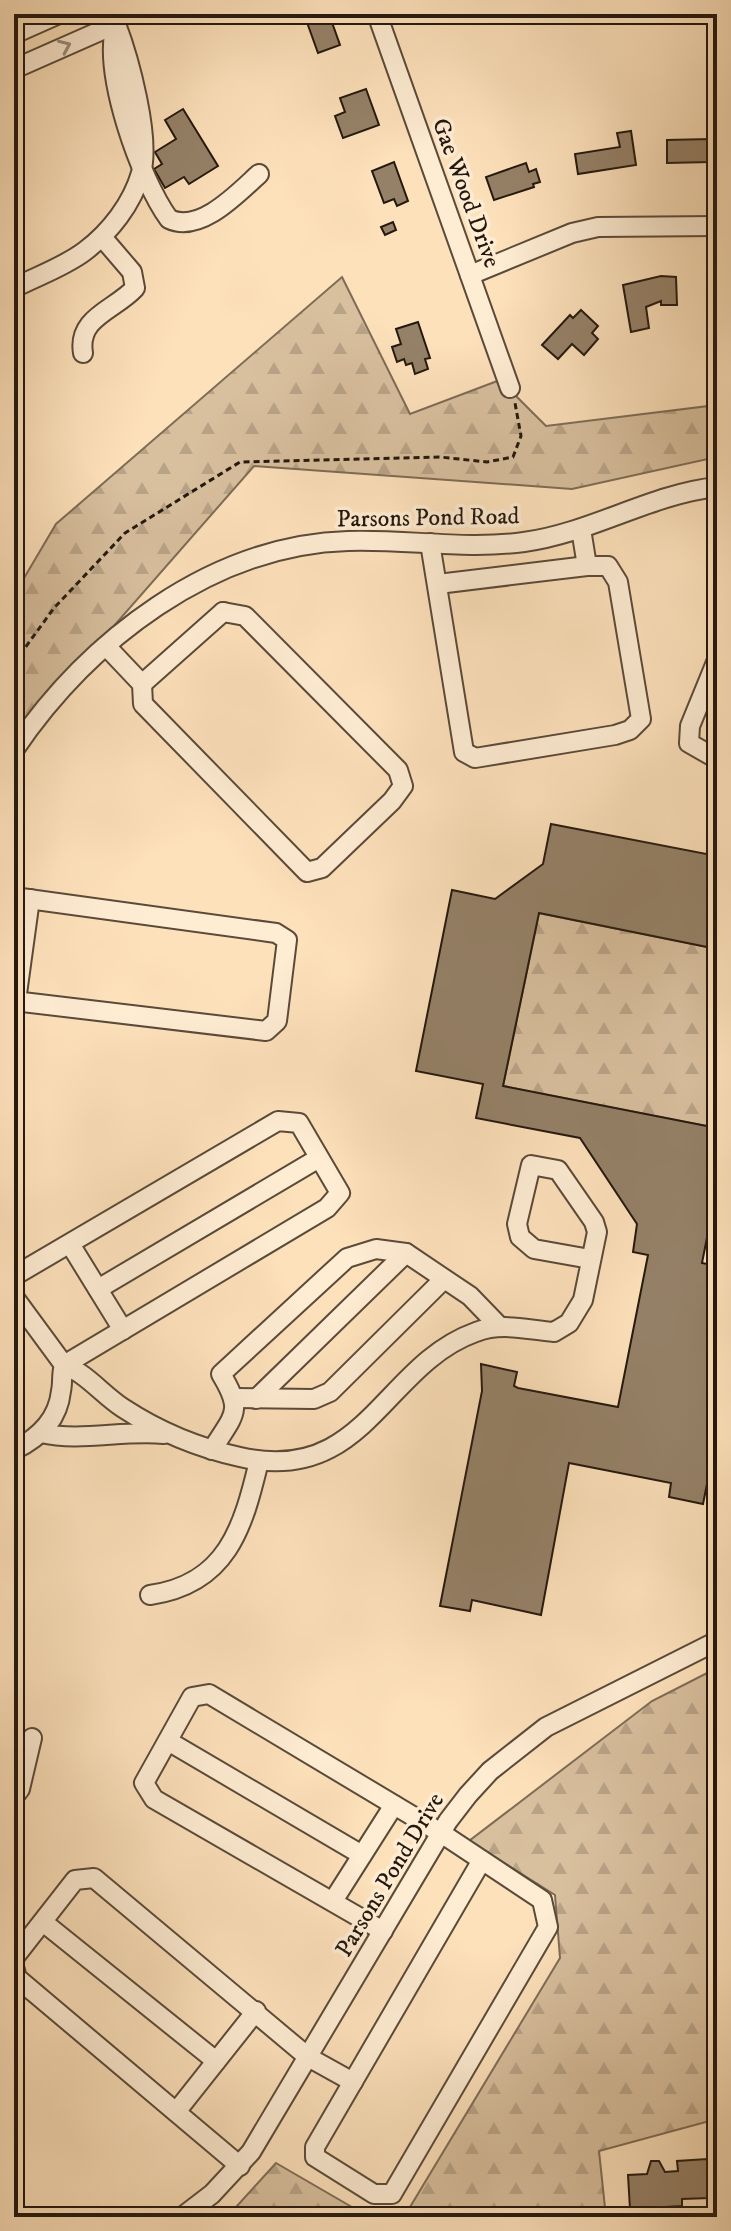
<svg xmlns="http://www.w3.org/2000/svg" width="731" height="2231" font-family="'IM FELL DW Pica',serif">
<defs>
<pattern id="forest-firs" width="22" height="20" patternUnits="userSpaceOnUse" patternTransform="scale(2)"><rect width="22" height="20" fill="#d8bf9e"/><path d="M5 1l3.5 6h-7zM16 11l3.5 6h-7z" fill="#b9a387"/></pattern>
</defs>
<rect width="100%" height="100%" fill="#fde1bb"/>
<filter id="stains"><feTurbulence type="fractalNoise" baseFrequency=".0025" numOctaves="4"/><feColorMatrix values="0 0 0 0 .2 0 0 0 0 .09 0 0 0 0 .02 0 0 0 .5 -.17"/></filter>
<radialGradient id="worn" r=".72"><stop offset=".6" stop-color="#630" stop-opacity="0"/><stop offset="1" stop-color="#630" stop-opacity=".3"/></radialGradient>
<g fill="url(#forest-firs)" stroke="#7e6c56" stroke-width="2">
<path d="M342,277L410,414L500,380L546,426L717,405V457L572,489L254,466L14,740V595L56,524Z"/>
<path d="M539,913L717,949V1128L503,1086Z"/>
<path d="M717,1668V2119L599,2151L606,2217H404L560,1958L555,1895L469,1841L652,1701Z"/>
<path d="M276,2163L369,2217H227Z"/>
</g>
<g fill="#958168" stroke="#24180e" stroke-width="2">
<path d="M304,14H329L340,45L318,53Z"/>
<path d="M424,14H441L432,22Z"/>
<path d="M366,89L379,125L343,138L335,116L345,112L340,98Z"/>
<path d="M183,109L218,166L189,184L184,177L165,188L154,169L162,164L155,152L176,139L165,120Z"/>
<path d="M631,131L636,165L578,174L575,154L620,147L617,133Z"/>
<path d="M710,139V162L667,163V140Z"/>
<path d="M394,162L408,201L397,206L394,199L384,203L372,171Z"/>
<path d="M526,163L529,172L536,169L540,182L533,184L534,187L494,200L486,177Z"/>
<path d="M393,222L396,230L385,235L381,227Z"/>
<rect x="708" y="275" width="9" height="22"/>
<path d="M661,276L676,277L677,305H661V301L646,307L649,328L631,332L623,285Z"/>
<path d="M581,310L598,326L592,333L598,339L584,355L572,344L558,359L542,345L570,315L573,318Z"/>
<path d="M418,322L430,358L425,359L428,369L415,374L412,363L406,365L404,359L397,362L392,347L401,344L396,329Z"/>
<path d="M551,824L717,856V949L539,913L503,1086L717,1128V1187L702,1263L717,1266V1434L703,1504L669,1497L671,1483L569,1463L541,1615L472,1600L470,1611L440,1606L482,1391L481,1364L517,1372L514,1386L518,1388L618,1407L648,1255L633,1252L637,1224L580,1138L476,1118L483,1084L416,1071L452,890L495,899L543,864Z"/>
<path d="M707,2159L709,2198L682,2199V2206L630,2209L628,2175L647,2174L651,2161H659L665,2172L678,2171L677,2161Z"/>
</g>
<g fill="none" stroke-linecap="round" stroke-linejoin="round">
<g stroke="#5a4a39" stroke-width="22">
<g id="minor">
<path d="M377,14L510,388"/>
<path d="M116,25C102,72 140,179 169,219C200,234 238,193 259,174"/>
<path d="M14,34L59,14"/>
<path d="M14,69L116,24"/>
<path d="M470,275L572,233L598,227L717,226"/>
<path d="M14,288C37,276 64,267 85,251C110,232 132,204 141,173C151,138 129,58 116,24"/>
<path d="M83,353C77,317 115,310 135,288L132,272L102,237"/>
<path d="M430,543L464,752L475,758L615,735L630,730L641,719L618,582L608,566H587L581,529"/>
<path d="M438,584L587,566"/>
<path d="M106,646L142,684L143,704L307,872L322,868L392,801L403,786L398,770L245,616L223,612"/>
<path d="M717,660L690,726L689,743L717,759"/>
<path d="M142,684L223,612"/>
<path d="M14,750C88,641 211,545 348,541C407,539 466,550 524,542C591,533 651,494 717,487"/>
<path d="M14,897L276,933L287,940L277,1021L266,1031L14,1001"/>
<path d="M16,1001L30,899"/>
<path d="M70,1244L123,1330"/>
<path d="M14,1276L278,1121L299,1123L340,1193L327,1208L64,1365"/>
<path d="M98,1289L319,1158"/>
<path d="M14,1297L64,1365C61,1374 63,1382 61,1391C58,1420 39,1438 14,1450"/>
<path d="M64,1365C86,1373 103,1395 123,1408C158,1431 199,1448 240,1457C365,1486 383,1365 476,1332C502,1322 527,1330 554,1332L569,1323L583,1300L597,1232L594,1222L558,1170L531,1165L517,1224L520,1237L534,1249L590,1259"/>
<path d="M235,1398L314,1399L330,1392L444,1279"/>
<path d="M256,1399L406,1253"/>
<path d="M41,1433C80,1442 123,1430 164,1434"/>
<path d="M212,1450C234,1414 244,1412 221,1374L347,1258L376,1249L406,1253L470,1296L499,1326"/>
<path d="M150,1595C227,1584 243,1528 259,1461"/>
<path d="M168,1741L362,1855"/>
<path d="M14,1797L20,1789L32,1738"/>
<path d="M333,1901L394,1805"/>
<path d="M43,1922L216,2061"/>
<path d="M383,1931L154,1799L144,1783L192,1697L209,1694L441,1833L542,1900L548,1927L392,2194H374L315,2157V2147L482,1860"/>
<path d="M14,1958L75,1880L94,1878L308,2057L353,2082"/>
<path d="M14,1967L17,1978L240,2166"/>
<path d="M176,2112L256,2011"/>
<path d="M182,2217L212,2194L251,2152L448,1821L468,1795L490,1771L546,1727L717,1641"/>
</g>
</g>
<path stroke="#24180e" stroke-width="3" stroke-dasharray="6 4" stroke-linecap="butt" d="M14,663L54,608L125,533L240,462L440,457L487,462L513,457L521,436L515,403"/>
<use href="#minor" stroke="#feecd3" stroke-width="18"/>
</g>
<defs><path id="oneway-chevron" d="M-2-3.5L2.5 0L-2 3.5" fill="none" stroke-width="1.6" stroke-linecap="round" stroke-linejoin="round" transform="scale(2)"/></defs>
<use stroke="#9c8d7a" href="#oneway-chevron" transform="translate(65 46) rotate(-24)"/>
<g text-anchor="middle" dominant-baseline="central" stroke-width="7" stroke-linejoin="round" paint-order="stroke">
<g font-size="24" fill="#24180e" stroke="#feecd3">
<text transform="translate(466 193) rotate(70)">Gae Wood Drive</text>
<text transform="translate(428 518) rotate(-1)">Parsons Pond Road</text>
<text transform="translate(390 1875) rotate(-59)">Parsons Pond Drive</text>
</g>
</g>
<rect width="731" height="2231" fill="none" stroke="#fde1bb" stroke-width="48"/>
<rect x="16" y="16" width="699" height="2199" fill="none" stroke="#24180e" stroke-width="4"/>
<rect x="24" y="24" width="683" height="2183" fill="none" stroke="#24180e" stroke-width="2"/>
<rect width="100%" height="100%" filter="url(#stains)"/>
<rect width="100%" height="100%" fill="url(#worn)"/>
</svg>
